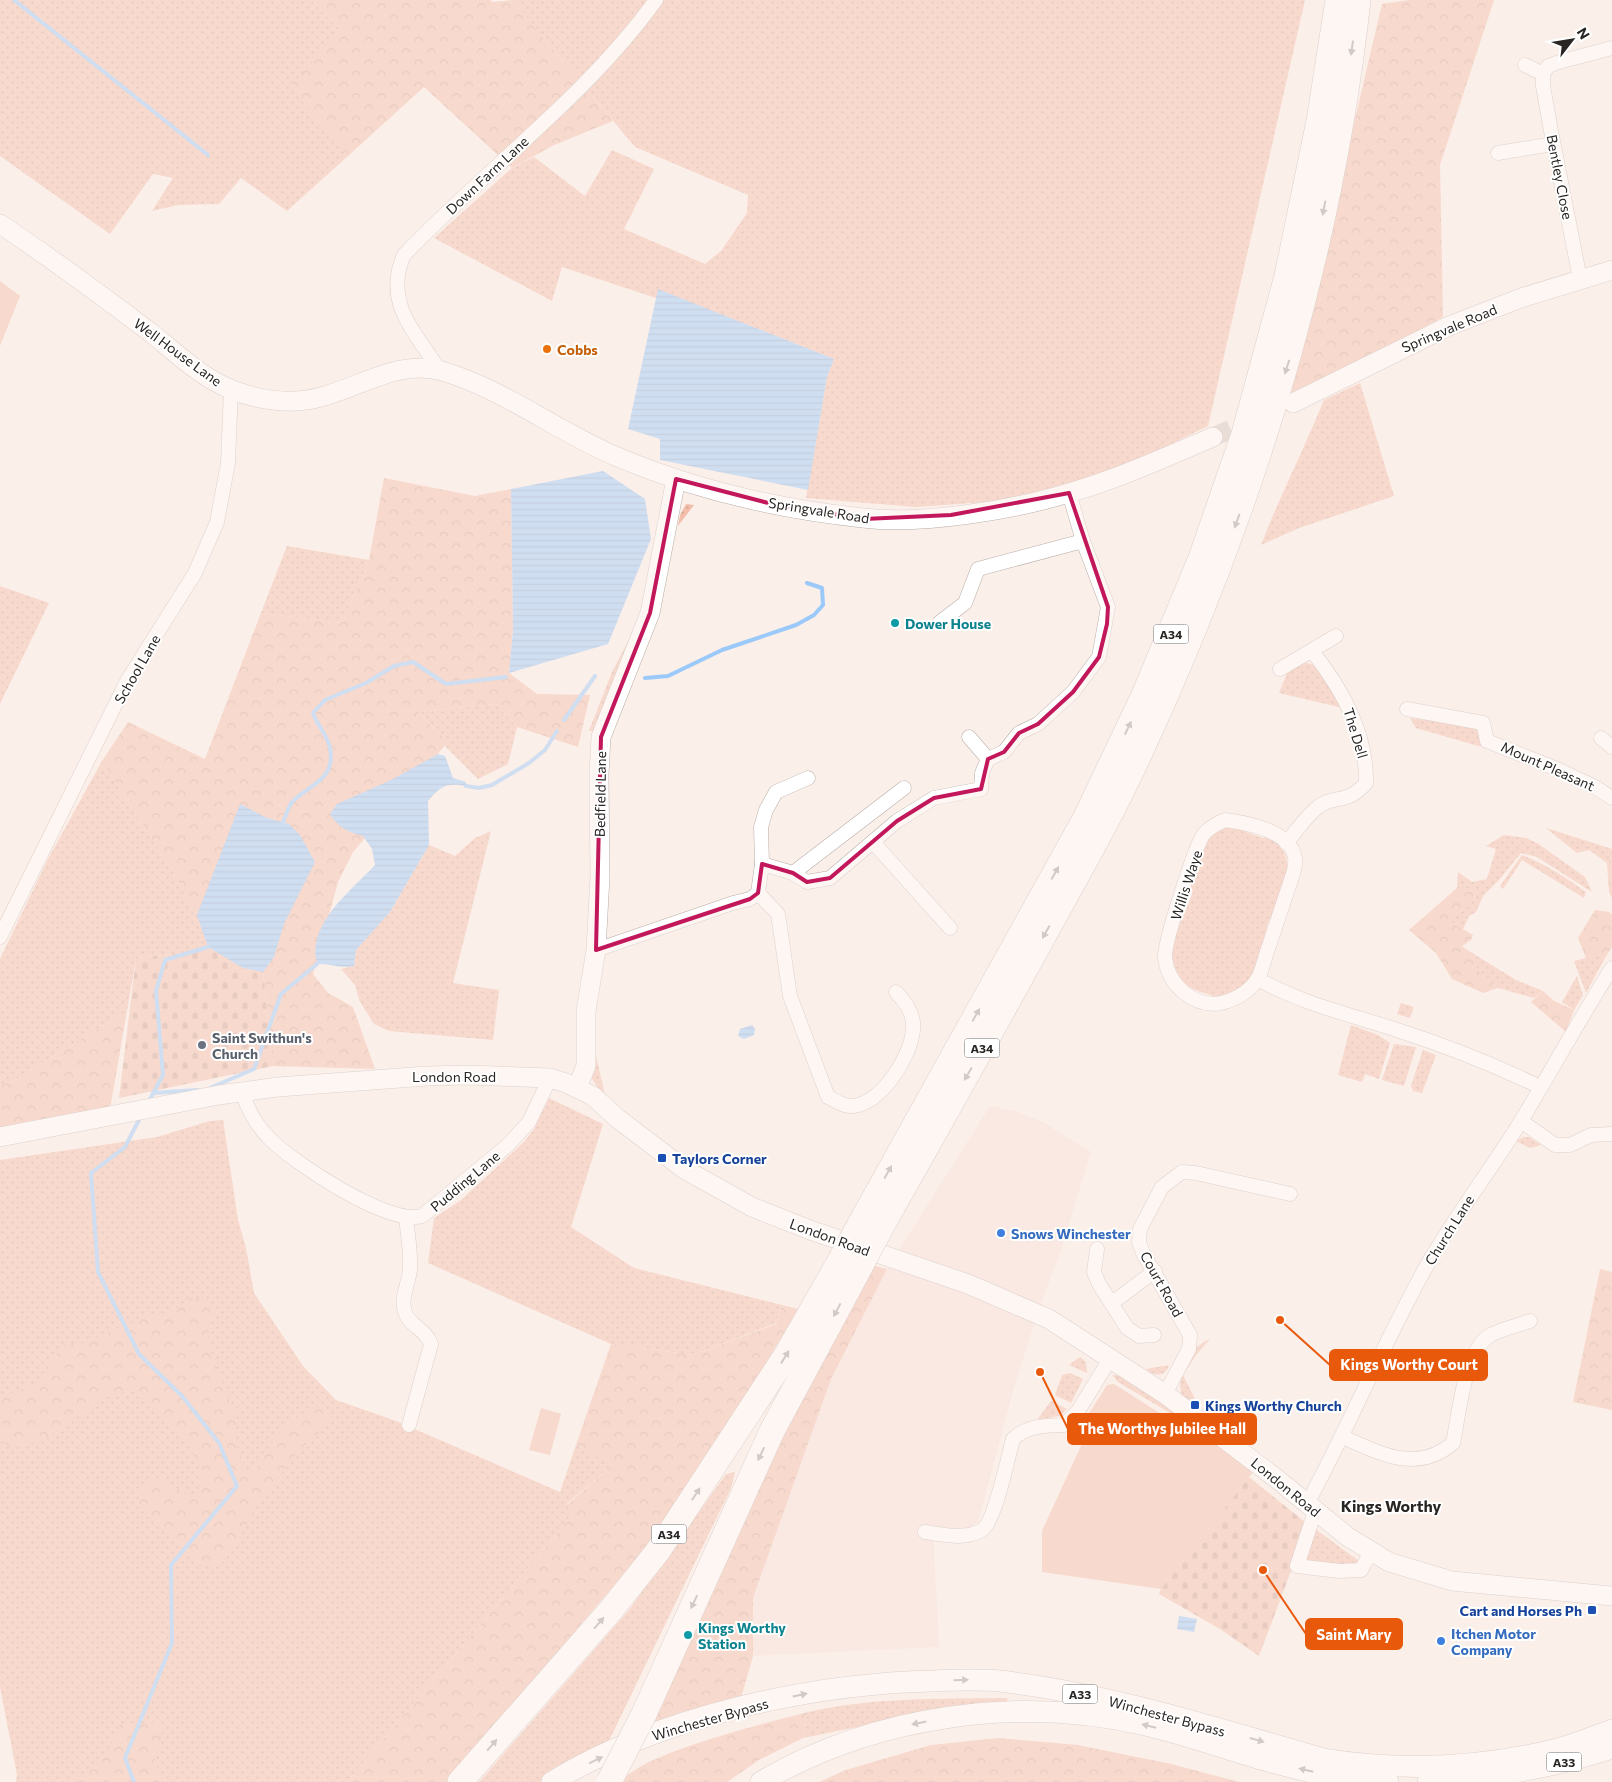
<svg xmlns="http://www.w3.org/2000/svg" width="1612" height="1782" font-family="Commissioner,sans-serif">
<defs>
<pattern id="grass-dots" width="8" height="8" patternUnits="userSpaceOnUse" patternTransform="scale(1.25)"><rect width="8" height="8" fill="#f2beaa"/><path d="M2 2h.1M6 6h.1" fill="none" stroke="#d0a392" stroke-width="1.8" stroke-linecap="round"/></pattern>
<pattern id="forest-crowns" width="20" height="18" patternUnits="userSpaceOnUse" patternTransform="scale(1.25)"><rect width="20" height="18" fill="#f2beaa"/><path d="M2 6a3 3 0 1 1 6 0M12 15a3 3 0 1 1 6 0" fill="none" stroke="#d0a392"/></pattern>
<pattern id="cemetery-stones" width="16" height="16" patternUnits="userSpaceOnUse" patternTransform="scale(1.25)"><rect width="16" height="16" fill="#f2beaa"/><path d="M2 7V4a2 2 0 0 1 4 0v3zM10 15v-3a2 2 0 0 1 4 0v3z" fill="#d0a392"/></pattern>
<pattern id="water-rules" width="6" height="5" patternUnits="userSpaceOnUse" patternTransform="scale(1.25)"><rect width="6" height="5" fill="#9ac9fa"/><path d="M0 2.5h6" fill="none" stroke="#85acd6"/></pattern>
</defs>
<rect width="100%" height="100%" fill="#fbefea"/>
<path fill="#f7e2da" d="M990,1106L1015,1111L1043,1122L1091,1152L1060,1253L1040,1306L1015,1384L978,1522L968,1529L933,1528L939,1647L753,1656V1598L831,1379L887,1269Z"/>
<g fill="url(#grass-dots)">
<path d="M0,0H311L341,30L291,87L348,156L287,211L241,178L219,204L178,205L152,211L173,178L153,174L110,234L0,156Z"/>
<path d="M512,0H1305L1208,426L1128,465L1013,500L916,507L806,498L827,377L834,359L659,290L656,298L562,267L552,301L434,238L512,168L534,157L585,196L612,150L654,169L624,229L705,264L721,251L747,213L748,195L635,147Z"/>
<path d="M1360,383L1394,496L1299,528L1261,545C1280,496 1304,449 1324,400Z"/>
<path d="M686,504L694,505L678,526L680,515Z"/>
<path d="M287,546L369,560L342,623L261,613Z"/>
<path d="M0,586L49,603L0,704Z"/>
<path d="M633,632L598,731H589L612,672Z"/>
<path d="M1304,662L1317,666L1343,708L1279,693L1288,671Z"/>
<path d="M496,704L517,727L508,764L478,779L445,746L448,742L418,712Z"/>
<path d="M1410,718L1483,727L1487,746H1478L1416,728Z"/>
<path d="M102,761L176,877L212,950L136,958L127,1011L13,1081L0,1085V959L48,859Z"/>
<path d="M1224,826H1239L1244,831L1263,838L1268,836C1301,858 1284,883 1274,914C1264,923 1267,935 1265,945C1260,966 1251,986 1231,993C1222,997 1219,998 1210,995C1197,990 1189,990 1181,979C1159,952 1185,918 1193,891L1190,887L1208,838Z"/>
<path d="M1546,828L1612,849V857L1607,863L1589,850L1577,853Z"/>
<path d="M491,831L453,983L499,990L493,1040L389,1031L374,1024L360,1002L355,985L341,969L354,966L356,950L390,912L429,845L455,856L475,838Z"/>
<path d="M1504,835L1526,838L1537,843L1585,877L1592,892L1537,857L1521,853L1499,880L1483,896L1476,912L1469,916L1463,929L1449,921L1474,900L1475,892L1467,888H1457L1458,872L1472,882L1487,879L1496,849L1486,846Z"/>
<path d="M1522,855C1542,862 1568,879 1586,892L1584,898L1522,860L1503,889L1500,886Z"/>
<path d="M1461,946L1516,980L1543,991L1534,998L1498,988L1480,972Z"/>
<path d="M1598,955L1605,958L1586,993L1574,961Z"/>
<path d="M1577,976L1583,995L1574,1010L1562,1002Z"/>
<path d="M1401,1003L1414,1007L1410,1018L1397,1014Z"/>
<path d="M1351,1025L1378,1035L1390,1043L1379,1079L1365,1074L1362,1082L1338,1075Z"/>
<path d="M1394,1044L1416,1047L1404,1086L1382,1080Z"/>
<path d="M594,1047L605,1095C587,1077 589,1072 594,1047Z"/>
<path d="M1423,1050L1436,1055L1422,1093L1413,1091L1411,1086Z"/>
<path d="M549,1098L603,1124L571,1227L634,1268L782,1305L776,1323L693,1355L611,1344L428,1263L434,1218L461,1200L524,1142L534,1129Z"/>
<path d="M223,1120L238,1220L246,1248L254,1293L303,1366L336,1400L396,1421L560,1492L576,1445L613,1464L567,1504L573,1515L347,1782H16L17,1775L0,1687V1160L157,1137L210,1121Z"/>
<path d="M1523,1137H1529L1541,1145L1530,1148L1516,1141Z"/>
<path d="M1210,1339L1196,1355L1183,1375L1195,1399L1196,1402H1193L1182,1395C1175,1376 1191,1346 1210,1339Z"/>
<path d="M1080,1357L1086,1362L1087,1373L1069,1365Z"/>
<path d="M1169,1365C1165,1377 1155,1377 1146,1369Z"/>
<path d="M1070,1373L1083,1379L1071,1403L1055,1395L1062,1375Z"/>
<path d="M1112,1375L1126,1376L1193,1423L1190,1425L1118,1382Z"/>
<path d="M1051,1401L1067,1409L1059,1416L1037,1420Z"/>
<path d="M1083,1411L1085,1414L1079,1434L1076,1430L1066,1428Z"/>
<path d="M735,1472L731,1488L605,1749L542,1782H479L629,1610L726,1474Z"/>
<path d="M1314,1528L1363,1564L1359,1571L1305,1562Z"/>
<path d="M1007,1698L1008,1704L930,1712L803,1738L808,1712C874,1697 940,1699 1007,1698Z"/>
</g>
<g fill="url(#forest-crowns)">
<path d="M311,0H490L493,2L512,0L613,121L554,145L512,168L424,87L348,156L290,87L341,30Z"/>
<path d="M1409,0H1494L1440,165L1443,317L1289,400L1382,4Z"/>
<path d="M384,478L475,496L511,489L513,630L509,673L537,694L590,695L578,747L517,727L496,704L418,712L448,742L353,852L338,882L313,974L328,993L353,1007L375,1069L273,1066L263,972L243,968L212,950L176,877L102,761L128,722L205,759L261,613L342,623L369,560Z"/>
<path d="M1612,857V898L1609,892L1607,863Z"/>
<path d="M1457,888H1467L1475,892L1474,900L1449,921L1473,935L1471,940L1462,946L1480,972L1498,988L1483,993L1452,979L1436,953L1409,930Z"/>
<path d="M1595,910L1609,912L1612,915V947L1605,958L1598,955L1586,958L1578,938Z"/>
<path d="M1543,991L1554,1001L1574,1010L1566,1032L1531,1002Z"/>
<path d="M127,1011L109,1115L0,1137V1085L13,1081Z"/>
<path d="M874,1266L887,1269L831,1379L753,1598V1656L739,1705L646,1734L787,1417Z"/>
<path d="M1600,1269L1612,1272V1410L1573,1402Z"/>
<path d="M190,1298L208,1300L214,1314L208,1334L212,1358L237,1419L235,1440L248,1477C260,1466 265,1452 275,1439C286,1423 301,1415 317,1406L331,1417L318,1433L296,1453L258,1505L229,1555L218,1567L204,1566L160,1528L141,1510L137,1490L157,1478L196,1498C198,1493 202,1485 202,1479C203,1453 156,1409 139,1390L111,1394L44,1439L15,1448L0,1441V1398L36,1383L63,1345L85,1343L153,1314L172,1312Z"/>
<path d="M782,1305L798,1309L683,1504L447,1782H347L573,1515L567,1505L613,1464L576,1445L611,1344L693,1355L776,1324Z"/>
<path d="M808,1712L803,1738L759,1760L727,1782H622C637,1754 773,1721 808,1712Z"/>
<path d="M162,1722L163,1738L154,1756L160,1782H62C97,1773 107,1755 121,1724Z"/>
<path d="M998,1738L1078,1745L1171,1764L1239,1782H819L846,1770L931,1745Z"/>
</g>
<g fill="url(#cemetery-stones)">
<path d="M212,950L243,968L263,972L273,1066L119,1098L136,958Z"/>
<path d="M1249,1477L1305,1522L1291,1571L1259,1656L1220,1629L1159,1594L1161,1589Z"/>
</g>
<g fill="#f2beaa">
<path d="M0,281L20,296L0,346Z"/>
<path d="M1114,1384L1191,1433L1211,1440L1253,1472L1161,1589L1042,1572V1531L1081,1446L1090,1412L1107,1385Z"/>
<path d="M541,1408L561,1414L550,1455L529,1450Z"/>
</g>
<g fill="url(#water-rules)">
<path d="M658,289L834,359L827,377L808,490L660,460V439L628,429Z"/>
<path d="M603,471L645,499L651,539L608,644L509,673L513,630L511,489Z"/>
<path d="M438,754L445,756L453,778L466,782V786C446,783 442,785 428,801L429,845L390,912L356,950L354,966C338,969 333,963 317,964C306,924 352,890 375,865L372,849L363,836C347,832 338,827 330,814L337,804L391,780Z"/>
<path d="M240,804L267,818L289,824L300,835L315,862L284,924L274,957L263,972L243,968L208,947L197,915Z"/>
<path d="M752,1025L755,1029L754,1035L744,1039L738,1036L740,1029Z"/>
<path d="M1179,1616L1197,1619L1194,1632L1177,1629Z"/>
</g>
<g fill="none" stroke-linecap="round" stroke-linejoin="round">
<g stroke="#9ac9fa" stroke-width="4">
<path d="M14,0L208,155"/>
<path d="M645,678L668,676L722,650L796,625L814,615L823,605L822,588L807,583"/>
<path d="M564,720L595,676"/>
<path d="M466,786L479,788L492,785L529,763L545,750L557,731"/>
<path d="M283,822C286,816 288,806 293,801C311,784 336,779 330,748C328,736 317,725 313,713L325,700L366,683L394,666L413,662L446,684L506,677"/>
<path d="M210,1088L254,1069L281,994L317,964"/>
<path d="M153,1093L198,1090"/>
<path d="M148,1103L163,1075L156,991L165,960L208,947"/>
<path d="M134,1782L125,1758L172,1643L171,1565L237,1486L219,1443L182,1396L139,1354L98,1272L91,1173L125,1147L141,1116"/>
</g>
<path stroke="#d1c7c2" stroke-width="19" stroke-dasharray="19 9" stroke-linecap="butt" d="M1213,437L1255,419"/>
<g stroke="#b9aea9" stroke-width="15">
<g id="street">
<path d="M1525,65L1543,74"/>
<path d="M1498,153L1553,144"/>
<path d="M1580,279L1551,131L1543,86V74L1548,66L1559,62L1612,48"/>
<path d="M439,370C415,331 383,303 404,255C487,168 586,97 656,0"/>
<path d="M940,622L965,603L978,569L1083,541"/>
<path d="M1280,669L1336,636"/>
<path d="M1407,709L1483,723L1487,741L1557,769L1595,787L1612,798"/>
<path d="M969,737L988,759L1004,752L1019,733L1038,724L1073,692L1099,657L1108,607L1083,541L1069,493"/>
<path d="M1601,738L1612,747"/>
<path d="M808,778L776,792L766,810L761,827L762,864L758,893L778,914L790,996L828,1097C836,1101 844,1107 853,1106C882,1103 911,1056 913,1030C915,1015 906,1003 896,992"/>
<path d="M1225,820C1247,823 1290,830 1295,858C1296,863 1294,870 1293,874C1285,898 1277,922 1269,946C1265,956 1263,969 1258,978C1251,991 1235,1000 1221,1003C1193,1008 1168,984 1165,958C1164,942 1194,850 1203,835C1208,828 1217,824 1225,820Z"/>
<path d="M873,842L950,928"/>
<path d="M1286,843C1296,832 1306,816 1318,807C1334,794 1346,806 1366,783C1367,733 1342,689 1312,651"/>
<path d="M762,864L793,873L807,882L830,878L897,821L934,798L981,789L982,773L988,759"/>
<path d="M793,873L904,788"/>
<path d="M0,937L127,681L195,573L217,522L228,463L231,390"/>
<path d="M596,950L733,903L750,899L758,893"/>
<path d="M1258,979C1300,1003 1348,1014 1394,1029C1444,1045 1493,1064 1540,1087"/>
<path d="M242,1092C247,1108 257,1126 269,1138C293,1163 389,1226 422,1216L507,1146L529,1122L550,1078"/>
<path d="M1521,1121L1555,1145H1570L1591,1135L1612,1134"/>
<path d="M406,1218C408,1235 411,1253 410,1269C409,1284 400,1297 405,1312C409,1326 426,1329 431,1344L409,1425"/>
<path d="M1097,1249L1094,1272L1099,1284L1127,1328L1139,1336L1154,1335"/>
<path d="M1112,1303L1155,1271"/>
<path d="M1165,1394L1189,1349L1190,1335L1143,1253L1139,1242L1140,1229L1162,1187L1182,1172L1196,1173L1290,1194"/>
<path d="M1343,1437C1379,1453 1417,1474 1453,1443C1459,1415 1464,1352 1489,1336C1500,1329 1517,1326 1530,1321"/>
<path d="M1307,1504C1349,1426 1383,1344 1426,1267C1455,1216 1491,1170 1521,1121C1552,1070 1580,1018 1612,968"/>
<path d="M1315,1511L1297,1566L1339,1571L1361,1570L1371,1552"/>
<path d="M925,1532C943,1535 966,1540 982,1530C995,1522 1008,1457 1013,1439C1028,1425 1044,1426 1064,1425L1078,1411L1110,1359"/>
</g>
</g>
<g stroke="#b9aea9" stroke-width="20">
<g id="secondary">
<path d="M0,224C51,258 101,295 150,332C175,352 201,377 230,389C250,397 274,402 295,401C344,400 393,356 442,371C506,390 559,433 620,458C696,490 780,509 863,518C922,525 1014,510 1072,492C1120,478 1166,457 1213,437"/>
<path d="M1293,403L1449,326L1521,298L1612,270"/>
<path d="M577,1088L586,1066V1011L596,950L600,877L599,775L601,737L650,613L676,479"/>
<path d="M0,1137L219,1095L278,1087L427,1076L468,1075L550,1078L566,1083L593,1096L617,1118L684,1169L752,1207L810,1230L968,1284L1049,1319L1165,1394L1277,1479L1348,1537L1389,1562L1452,1581L1612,1596"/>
</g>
</g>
<g stroke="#b9aea9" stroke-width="22">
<g id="primary">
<path d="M552,1782C659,1717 808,1684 932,1681C954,1680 977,1679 1000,1681C1110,1694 1216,1728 1323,1759C1399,1771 1479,1768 1554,1750C1574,1745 1593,1737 1612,1730"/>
<path d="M761,1782C873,1716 1018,1695 1146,1725C1208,1740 1268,1765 1332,1776C1350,1779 1369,1781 1388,1782"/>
<path d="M1428,1782C1492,1778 1552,1768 1612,1748"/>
</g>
</g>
<g stroke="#b9aea9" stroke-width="26">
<g id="highway">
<path d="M865,1215L1086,817L1144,695L1201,558L1244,434L1287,276L1319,121L1338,0"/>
<path d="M884,1222C940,1123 995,1025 1049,926C1080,870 1112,814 1139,755C1251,514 1329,265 1358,0"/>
<path d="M644,1714L772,1431L860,1267"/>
<path d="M460,1782L611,1610L658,1551L787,1354L841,1259"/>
</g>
</g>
<use href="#street" stroke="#fff" stroke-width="14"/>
<use href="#secondary" stroke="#fff" stroke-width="19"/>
<use href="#primary" stroke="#fff" stroke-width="21"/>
<use href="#highway" stroke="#fff" stroke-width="25"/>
<g stroke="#b9aea9" stroke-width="26" stroke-linecap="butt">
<g id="highway-bridge">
<path d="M841,1259L865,1215"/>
<path d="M860,1267L884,1222"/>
<path d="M609,1782L644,1714"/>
</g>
</g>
<use href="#highway-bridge" stroke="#fff" stroke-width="25"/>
</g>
<defs><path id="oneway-solid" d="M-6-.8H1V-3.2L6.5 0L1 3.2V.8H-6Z" transform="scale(1.25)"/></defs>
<g fill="#9f9d9c">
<use href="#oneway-solid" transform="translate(1352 48) rotate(98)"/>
<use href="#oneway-solid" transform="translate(1324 208) rotate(101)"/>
<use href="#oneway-solid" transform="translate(1287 367) rotate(108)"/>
<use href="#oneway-solid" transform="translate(1237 521) rotate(110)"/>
<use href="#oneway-solid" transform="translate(1128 728) rotate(-65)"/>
<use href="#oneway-solid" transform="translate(1055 873) rotate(-61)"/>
<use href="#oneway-solid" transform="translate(1046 932) rotate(119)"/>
<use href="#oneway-solid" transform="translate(976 1015) rotate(-61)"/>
<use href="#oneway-solid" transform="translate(968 1074) rotate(120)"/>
<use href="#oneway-solid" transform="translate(888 1172) rotate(-61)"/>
<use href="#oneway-solid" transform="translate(837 1310) rotate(118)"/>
<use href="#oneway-solid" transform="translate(785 1357) rotate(-58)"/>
<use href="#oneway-solid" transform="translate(761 1454) rotate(115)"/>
<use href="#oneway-solid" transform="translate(696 1494) rotate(-57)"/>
<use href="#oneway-solid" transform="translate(694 1602) rotate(115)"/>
<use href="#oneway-solid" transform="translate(599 1623) rotate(-49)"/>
<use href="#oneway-solid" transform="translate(961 1680) rotate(-2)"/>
<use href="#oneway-solid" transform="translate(800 1695) rotate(-12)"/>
<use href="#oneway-solid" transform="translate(919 1723) rotate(169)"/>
<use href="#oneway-solid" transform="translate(1149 1726) rotate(-166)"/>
<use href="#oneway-solid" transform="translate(1257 1740) rotate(16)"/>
<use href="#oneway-solid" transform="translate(492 1745) rotate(-49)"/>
<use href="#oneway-solid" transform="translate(596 1760) rotate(-26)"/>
<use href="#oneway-solid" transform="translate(1306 1770) rotate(-167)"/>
</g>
<path d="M0 0H1612V1782H0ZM676,479L772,504L864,519L951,515L1069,493L1108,607L1107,624L1099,657L1073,692L1038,724L1019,733L1004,752L988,759L981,789L934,798L897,821L830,878L807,882L793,873L762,864L758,893L750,899L596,950L601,737L650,613Z" fill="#fbefea" fill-opacity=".55" fill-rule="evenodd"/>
<path fill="none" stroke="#c2185b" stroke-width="4" stroke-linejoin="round" d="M676,479L772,504L864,519L951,515L1069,493L1108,607L1107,624L1099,657L1073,692L1038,724L1019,733L1004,752L988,759L981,789L934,798L897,821L830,878L807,882L793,873L762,864L758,893L750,899L596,950L601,737L650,613Z"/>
<circle fill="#e8710a" stroke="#fff" stroke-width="2" cx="547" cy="349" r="5"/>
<g fill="#0f9aa8" stroke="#fff" stroke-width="2">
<circle cx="895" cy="623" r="5"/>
<circle cx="688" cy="1635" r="5"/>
</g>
<circle fill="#6b7280" stroke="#fff" stroke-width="2" cx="202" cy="1045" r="5"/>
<g fill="#1a4fb4" stroke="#fff" stroke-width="2">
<rect x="657" y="1153" width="10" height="10" rx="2.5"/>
<rect x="1190" y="1400" width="10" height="10" rx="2.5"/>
<rect x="1587" y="1605" width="10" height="10" rx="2.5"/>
</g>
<g fill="#3f7fe0" stroke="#fff" stroke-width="2">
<circle cx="1001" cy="1233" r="5"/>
<circle cx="1441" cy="1641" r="5"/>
</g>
<g text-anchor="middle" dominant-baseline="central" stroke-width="4" stroke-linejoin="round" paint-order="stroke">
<g fill="#fff" stroke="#696665" stroke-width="1">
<rect x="1153.5" y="624.5" width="35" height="19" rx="4"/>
<rect x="964.5" y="1038.5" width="35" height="19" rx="4"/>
<rect x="651.5" y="1524.5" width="35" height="19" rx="4"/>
<rect x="1062.5" y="1684.5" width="35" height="19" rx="4"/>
<rect x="1546.5" y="1752.5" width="35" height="19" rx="4"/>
</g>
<g font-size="12" font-weight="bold" fill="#292523">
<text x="1171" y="634">A34</text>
<text x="982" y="1048">A34</text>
<text x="669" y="1534">A34</text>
<text x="1080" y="1694">A33</text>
<text x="1564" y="1762">A33</text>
</g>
<g font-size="14" fill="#292523" stroke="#fff">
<text transform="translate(487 175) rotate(-43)">Down Farm Lane</text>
<text transform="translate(1560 177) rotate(79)">Bentley Close</text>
<text transform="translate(1449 328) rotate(-23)">Springvale Road</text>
<text transform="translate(178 352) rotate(36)">Well House Lane</text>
<text transform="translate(819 510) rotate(9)">Springvale Road</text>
<text transform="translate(137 669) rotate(-60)">School Lane</text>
<text transform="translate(1356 733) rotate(73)">The Dell</text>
<text transform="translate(1548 766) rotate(24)">Mount Pleasant</text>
<text transform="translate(600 794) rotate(-89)">Bedfield Lane</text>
<text transform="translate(1186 885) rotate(-72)">Willis Waye</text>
<text x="454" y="1076">London Road</text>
<text transform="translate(465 1181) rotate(-40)">Pudding Lane</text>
<text transform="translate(1449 1230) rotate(-58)">Church Lane</text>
<text transform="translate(830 1237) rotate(20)">London Road</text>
<text transform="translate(1162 1284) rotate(61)">Court Road</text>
<text transform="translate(1286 1487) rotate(39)">London Road</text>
<text transform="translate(1167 1716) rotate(15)">Winchester Bypass</text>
<text transform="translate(710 1719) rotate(-16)">Winchester Bypass</text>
</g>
<g font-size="14" font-weight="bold" fill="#c56008" stroke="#fff" text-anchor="start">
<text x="557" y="349">Cobbs</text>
</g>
<g font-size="14" font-weight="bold" fill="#0d838f" stroke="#fff" text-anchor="start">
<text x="905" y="623">Dower House</text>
<text x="698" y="1627">Kings Worthy<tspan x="698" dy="16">Station</tspan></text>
</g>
<g font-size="14" font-weight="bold" fill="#5b616d" stroke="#fff" text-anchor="start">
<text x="212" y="1037">Saint Swithun's<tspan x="212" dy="16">Church</tspan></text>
</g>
<g font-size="14" font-weight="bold" fill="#164399" stroke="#fff" text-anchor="start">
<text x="672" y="1158">Taylors Corner</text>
<text x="1205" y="1405">Kings Worthy Church</text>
<text x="1582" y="1610" text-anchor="end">Cart and Horses Ph</text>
</g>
<g font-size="14" font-weight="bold" fill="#366cbe" stroke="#fff" text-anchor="start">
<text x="1011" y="1233">Snows Winchester</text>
<text x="1451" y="1633">Itchen Motor<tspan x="1451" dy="16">Company</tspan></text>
</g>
<g font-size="16" font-weight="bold" fill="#292523" stroke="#fff">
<text x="1391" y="1505">Kings Worthy</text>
</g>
</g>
<path fill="none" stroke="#e8590c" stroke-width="2" d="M1280 1320L1330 1365M1040 1372L1068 1429M1263 1570L1306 1634"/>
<g fill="#e8590c" stroke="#fff" stroke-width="2">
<circle cx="1280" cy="1320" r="5"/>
<circle cx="1040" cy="1372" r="5"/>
<circle cx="1263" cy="1570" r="5"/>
</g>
<g fill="#e8590c" stroke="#e8590c" stroke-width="2">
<rect x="1330" y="1350" width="157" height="30" rx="5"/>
<rect x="1068" y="1414" width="188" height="30" rx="5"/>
<rect x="1306" y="1619" width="96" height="30" rx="5"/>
</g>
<g font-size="15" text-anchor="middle" font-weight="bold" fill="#fff">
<text x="1409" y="1370">Kings Worthy Court</text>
<text x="1162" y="1434">The Worthys Jubilee Hall</text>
<text x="1354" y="1640">Saint Mary</text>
</g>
<g transform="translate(1572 40) rotate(59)" stroke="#ffffff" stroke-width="4" paint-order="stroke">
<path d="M0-4L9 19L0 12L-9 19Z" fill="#292523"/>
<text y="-8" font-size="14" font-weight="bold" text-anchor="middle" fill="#292523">N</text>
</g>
</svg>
